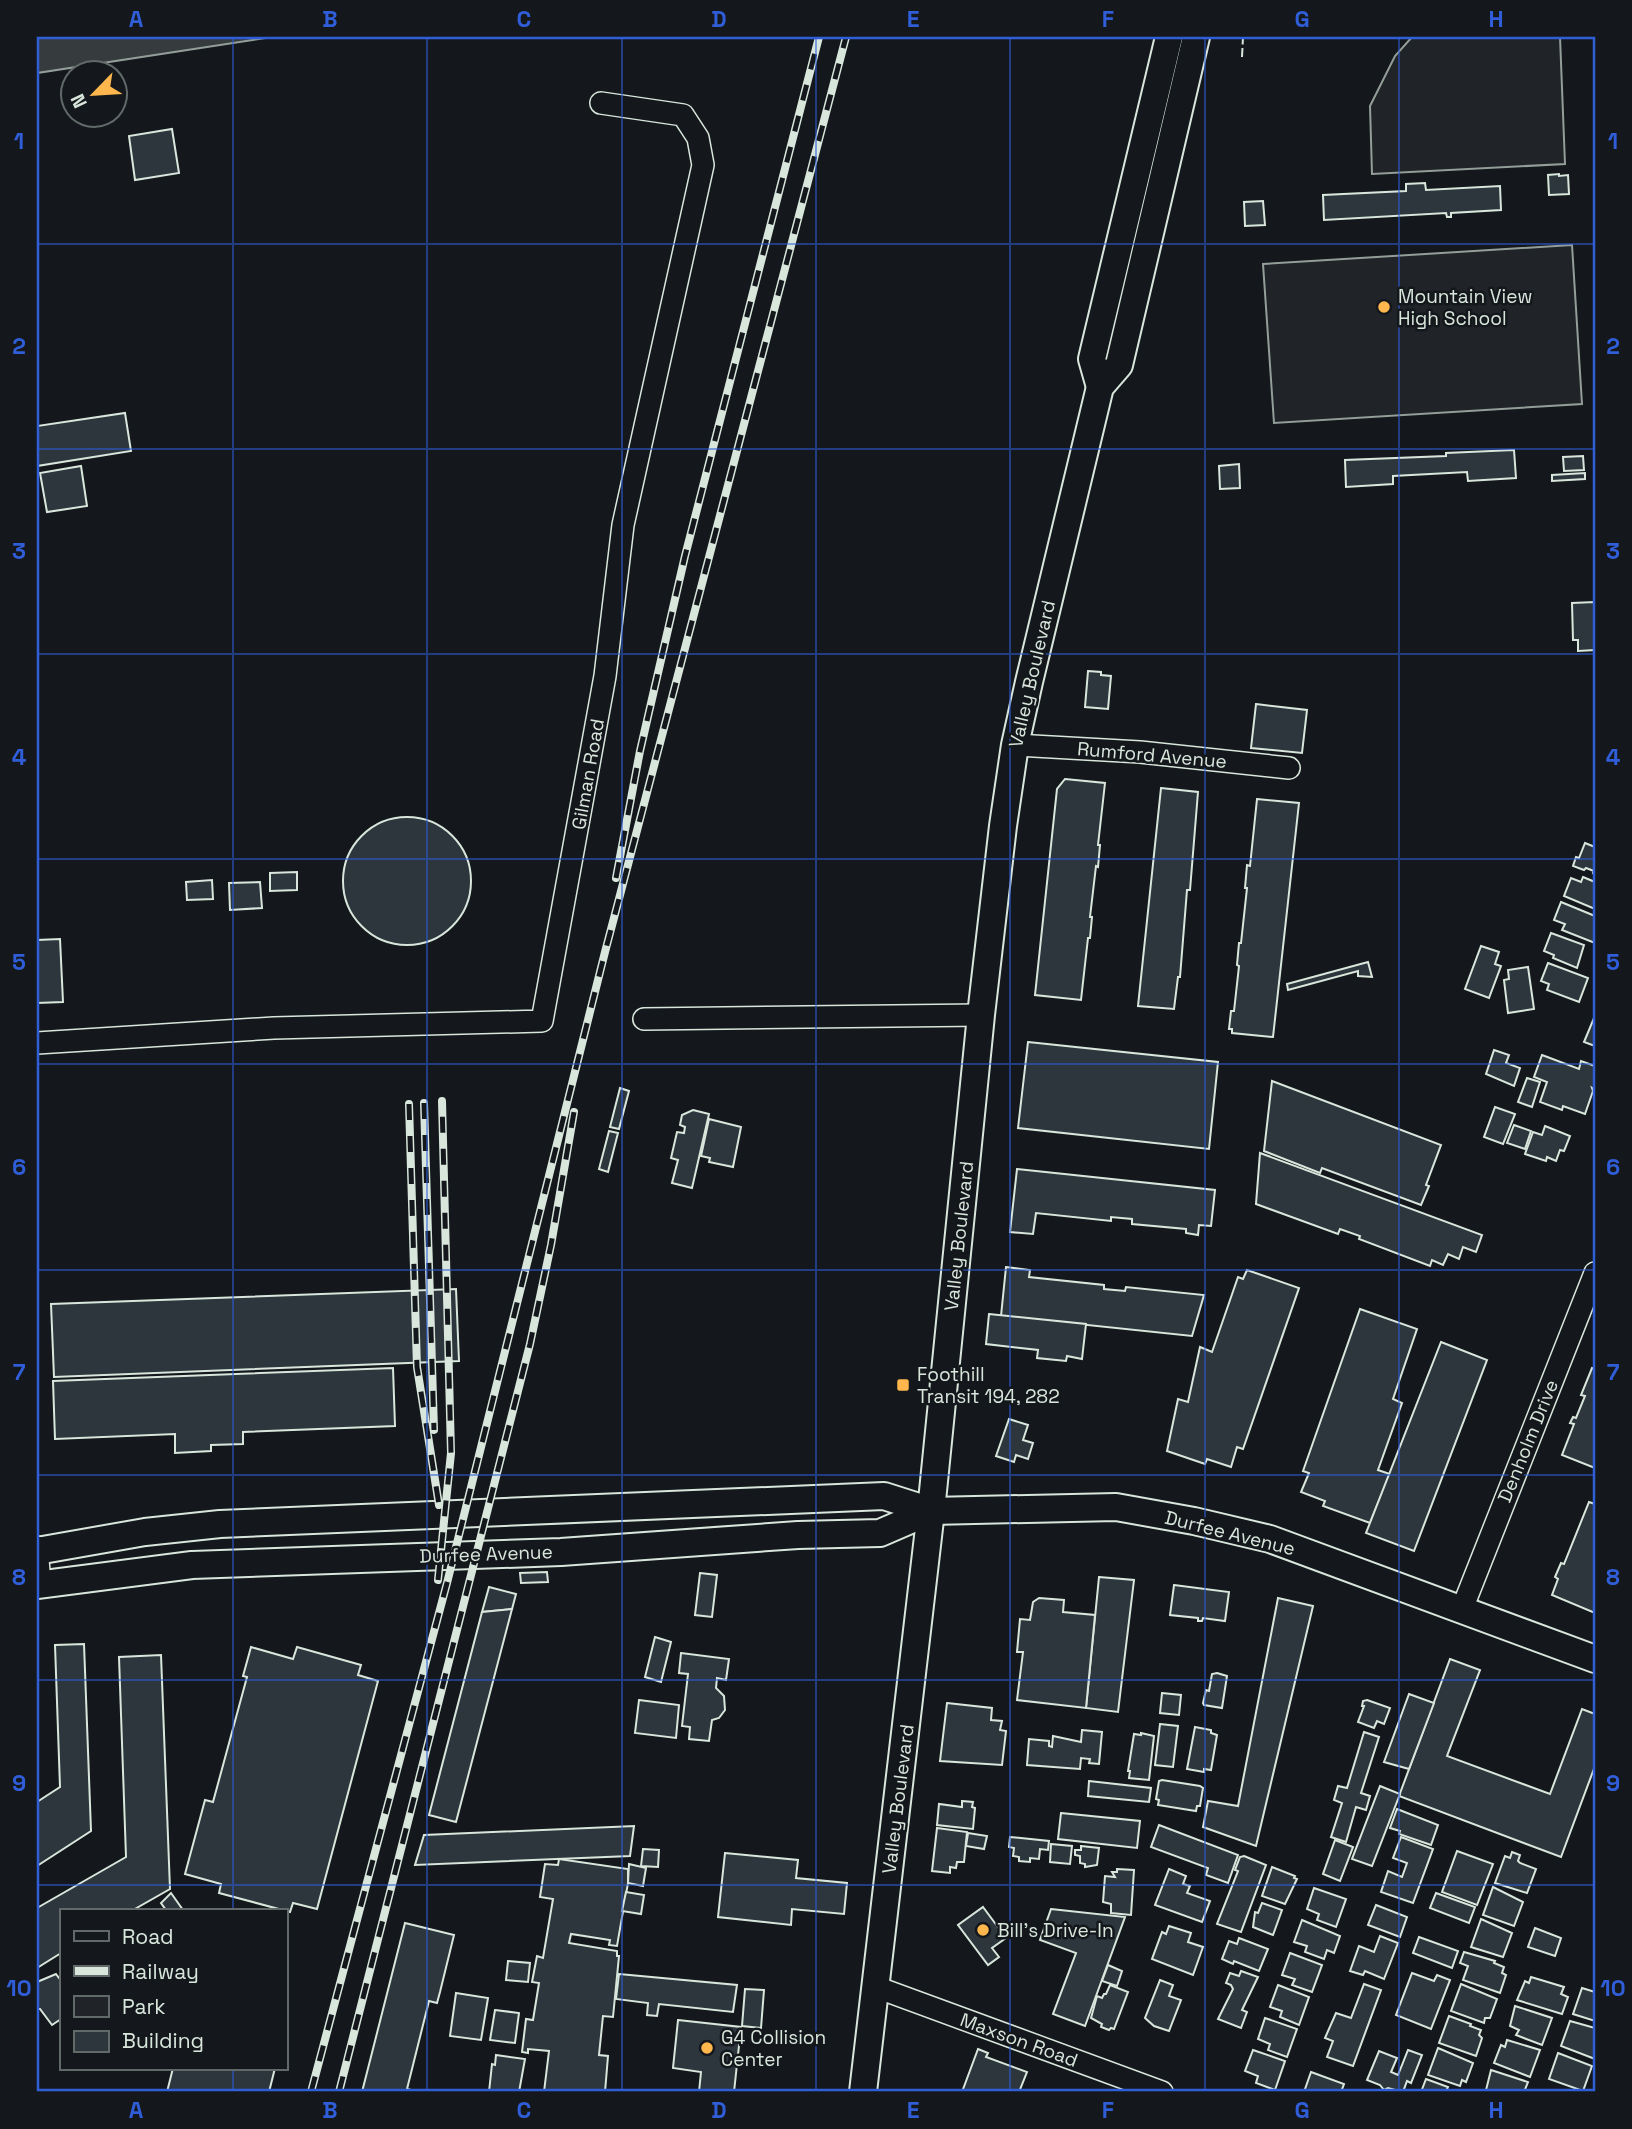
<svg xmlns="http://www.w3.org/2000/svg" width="1632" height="2129" font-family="'Space Grotesk',sans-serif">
<rect width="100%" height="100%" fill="#14181c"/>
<g fill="#202428" stroke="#939e99" stroke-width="2">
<path d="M1412,37H1560L1565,164L1372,174L1370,106L1395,56Z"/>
<path d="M1572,245L1582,404L1274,423L1263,264Z"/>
</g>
<path fill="#363b3e" stroke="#939e99" stroke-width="2" d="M37,37H272L37,73Z"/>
<g fill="#2c363c" stroke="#d8e6dc" stroke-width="2">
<path d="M172,129L179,173L135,180L129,136Z"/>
<path d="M1559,174V176L1568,175L1569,194L1549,195L1548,175Z"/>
<path d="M1425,183L1426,190L1500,186L1501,210L1451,213V217H1447L1446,213L1324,220L1323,195L1406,191V184Z"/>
<path d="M1263,201L1265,225L1245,226L1244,202Z"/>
<path d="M125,413L131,451L37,466V426Z"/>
<path d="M1514,450L1516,478L1468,481L1467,472L1393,476V484L1346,487L1345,460L1446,456V453Z"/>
<path d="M1583,456L1584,470L1564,471L1563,457Z"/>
<path d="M1239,464L1240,488L1220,489L1219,466Z"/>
<path d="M81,466L87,506L47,512L40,473Z"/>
<path d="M1585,473V479L1552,481V475Z"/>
<path d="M1595,602V650L1578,651V640H1573L1572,603Z"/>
<path d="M1088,671L1101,672V675L1111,676L1108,709L1085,707Z"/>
<path d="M1256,704L1307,710L1302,753L1251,748Z"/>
<path d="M1065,779L1105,783L1098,845H1100L1098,867L1096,866L1090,917H1092L1090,938H1088L1081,1000L1035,995L1057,789Z"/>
<path d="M1161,788L1198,792L1190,890H1187L1180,977H1178L1174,1009L1138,1006Z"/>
<path d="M1257,799L1299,803L1273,1037L1232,1033V1029H1229L1231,1011H1234L1239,966L1237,965L1239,943H1241L1247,888H1245L1247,865L1250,866Z"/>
<circle cx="407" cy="881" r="64"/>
<path d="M1585,843L1595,847V875L1593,873L1594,871L1586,868L1584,870L1573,866L1576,857L1579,858Z"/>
<path d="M297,872V890L270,891V873Z"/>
<path d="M1583,877L1595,882V909L1564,896L1571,878L1581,882Z"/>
<path d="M212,880L213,899L187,900L186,882Z"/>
<path d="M260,882L262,908L230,910L229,883Z"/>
<path d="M1561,902L1595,916V943L1562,930L1565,924L1554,920Z"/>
<path d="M1551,933L1584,945L1577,968L1553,958L1554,955L1544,951Z"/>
<path d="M60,939L63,1002L37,1003V940Z"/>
<path d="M1481,946L1499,952L1495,964L1501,966L1489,998L1465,989Z"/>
<path d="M1368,962L1372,977L1358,976V971L1288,990L1287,984Z"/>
<path d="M1548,963L1588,978L1579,1002L1547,990L1549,984L1541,981Z"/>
<path d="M1528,967L1534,1009L1508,1013L1504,980L1509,979L1508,970Z"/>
<path d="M1594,1018H1595V1046L1584,1042Z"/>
<path d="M1028,1042L1218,1062L1209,1149L1018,1128Z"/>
<path d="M1494,1050L1509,1055L1506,1063L1520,1068L1514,1086L1486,1074Z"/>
<path d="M1542,1055L1579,1069L1581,1061L1595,1066V1090L1592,1088L1593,1091L1585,1114L1563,1106L1562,1110L1540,1102L1547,1082L1534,1077Z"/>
<path d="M1527,1078L1540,1082L1532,1107L1518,1102Z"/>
<path d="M1272,1081L1441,1145L1426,1185L1429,1186L1421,1205L1322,1168L1320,1173L1264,1151Z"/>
<path d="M620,1088L629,1091L619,1129L610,1127Z"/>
<path d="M1495,1107L1515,1114L1503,1144L1484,1137Z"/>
<path d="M693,1110L709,1114L692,1188L672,1183L678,1160L671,1158L677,1132L684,1133L685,1127L680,1125L682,1115Z"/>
<path d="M709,1119L741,1127L733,1167L709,1162L710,1158L701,1156Z"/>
<path d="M1514,1125L1531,1131L1525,1149L1507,1143Z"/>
<path d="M1545,1126L1570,1136L1564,1151L1560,1150L1556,1161L1547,1157L1546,1161L1525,1154L1533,1132L1542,1135Z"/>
<path d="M609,1131L618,1133L608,1172L599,1169Z"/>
<path d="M1260,1153L1482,1235L1476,1252L1463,1247L1459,1259L1448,1254L1443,1265L1432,1260L1430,1266L1359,1239L1360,1236L1340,1229L1338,1234L1256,1204Z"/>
<path d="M1017,1169L1215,1190L1211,1226L1199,1225L1198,1235L1186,1233V1229L1132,1224V1219L1111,1217V1221L1036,1213L1033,1234L1010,1232Z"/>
<path d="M1006,1267L1030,1270L1029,1277L1104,1285V1289L1125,1291L1126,1287L1204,1295L1192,1336L1001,1316Z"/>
<path d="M1247,1270L1299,1288L1243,1449L1237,1447L1231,1467L1207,1459L1205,1464L1167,1451L1178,1399L1188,1402L1200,1347L1212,1352L1238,1277L1243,1279Z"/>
<path d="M456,1289L459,1361L54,1377L51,1304Z"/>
<path d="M1360,1309L1417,1329L1393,1399L1402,1403L1378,1470L1390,1474L1370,1523L1323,1506L1325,1501L1301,1492L1309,1473L1303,1471Z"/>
<path d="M989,1314L1086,1324L1082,1359L1067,1356L1066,1361L1037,1358L1038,1350L986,1344Z"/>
<path d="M1441,1342L1487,1360L1414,1551L1366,1533Z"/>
<path d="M393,1368L395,1426L243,1432V1444L211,1445V1451L175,1453V1434L55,1439L53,1381Z"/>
<path d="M1592,1368L1595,1369V1468L1562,1455L1574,1424L1570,1423L1573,1417L1576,1418L1585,1396L1581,1395Z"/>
<path d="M1009,1419L1028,1425L1023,1440L1033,1443L1028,1459L1016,1455L1014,1462L996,1456Z"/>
<path d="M1589,1502L1595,1504V1613L1552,1595L1558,1579L1555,1577L1561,1563L1564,1564Z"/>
<path d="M547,1572L548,1582L521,1583L520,1573Z"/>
<path d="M700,1573L717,1575L712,1617L695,1615Z"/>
<path d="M1099,1577L1134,1580L1118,1712L1086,1708Z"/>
<path d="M1174,1585L1229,1592L1225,1621L1203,1618L1202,1621H1198V1618L1170,1615Z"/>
<path d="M489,1587L516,1594L512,1609L482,1612Z"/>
<path d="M1039,1598L1064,1600L1063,1612L1095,1615L1086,1708L1017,1700L1023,1652H1017L1020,1619L1030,1620L1033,1602Z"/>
<path d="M1278,1598L1313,1606L1256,1846L1203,1827L1208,1801L1238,1806Z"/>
<path d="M512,1609L456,1822L429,1815L482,1612Z"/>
<path d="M655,1637L671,1642L661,1682L645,1677Z"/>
<path d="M84,1644L91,1831L37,1866V1802L60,1787L55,1645Z"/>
<path d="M251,1647L293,1659L297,1647L361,1665L358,1675L378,1681L317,1909L293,1903L290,1912L219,1893L221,1884L185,1874L205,1800L213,1802L247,1677L243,1676Z"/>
<path d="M681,1653L729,1659L726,1680L717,1678L716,1688L724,1696L725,1710L719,1718L712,1720L709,1741L689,1739L690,1727L682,1726L688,1674L679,1673Z"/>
<path d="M161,1655L170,1889L133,1910H61V1953L37,1968V1908L126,1857L119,1657Z"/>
<path d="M1450,1659L1480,1670L1447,1756L1550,1794L1582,1709L1595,1714V1766L1561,1857L1399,1796Z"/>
<path d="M1217,1673L1227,1676L1222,1708L1204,1705L1203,1703L1206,1690L1209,1691L1212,1674Z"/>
<path d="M1162,1693L1181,1695L1179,1715L1160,1713Z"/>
<path d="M1409,1694L1434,1703L1409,1769L1384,1762Z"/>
<path d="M639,1700L679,1705L676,1738L635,1733Z"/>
<path d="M1367,1700L1390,1708L1384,1724L1377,1721L1374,1728L1358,1722L1364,1706H1362L1363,1701Z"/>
<path d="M947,1703L992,1708L991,1720L1002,1721L1000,1730L1006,1731L1002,1765L940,1761Z"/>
<path d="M1160,1724L1178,1726L1173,1767L1155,1765Z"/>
<path d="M1195,1727L1211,1730V1733L1217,1735L1211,1770L1204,1769V1772L1187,1769Z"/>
<path d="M1082,1730L1102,1732L1099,1764L1089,1763L1090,1759L1081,1758L1080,1769L1027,1765L1029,1739L1049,1741V1746L1052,1747L1053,1736L1081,1742Z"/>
<path d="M1364,1732L1379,1737L1361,1793L1370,1796L1366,1810L1356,1807L1346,1842L1331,1837L1342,1803L1334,1800L1338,1786L1347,1788Z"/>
<path d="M1141,1733L1154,1736L1149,1780L1129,1778L1130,1771H1128L1134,1734L1141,1735Z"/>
<path d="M1162,1780L1200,1786L1203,1788L1200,1806H1197L1196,1811L1158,1805L1159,1800L1156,1799L1159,1781Z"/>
<path d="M1089,1781L1151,1788L1149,1802L1088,1796Z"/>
<path d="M1380,1786L1400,1794L1372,1866L1352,1859Z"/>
<path d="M962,1801L973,1802L972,1807L975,1808L973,1829L937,1825L939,1804L962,1807Z"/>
<path d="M1397,1809L1438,1825L1431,1845L1399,1834L1400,1831L1390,1828Z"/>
<path d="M1061,1813L1140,1821L1137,1848L1058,1839Z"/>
<path d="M1159,1825L1238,1855L1228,1883L1206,1875L1208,1868L1151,1847Z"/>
<path d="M634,1826L630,1856L415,1865L424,1835Z"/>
<path d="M937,1828L967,1832L964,1862H957L956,1868L950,1867V1873L932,1871Z"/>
<path d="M968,1833L987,1836L984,1849L966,1846Z"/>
<path d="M1010,1837L1049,1841L1048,1850L1040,1849L1039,1859L1030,1858V1862L1019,1861V1857L1013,1856L1014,1848L1009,1847Z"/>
<path d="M1401,1837L1433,1849L1413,1903L1381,1892L1388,1871L1402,1877L1407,1863L1393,1858Z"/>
<path d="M1335,1840L1353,1847L1340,1881L1323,1874Z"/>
<path d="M1051,1844L1072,1846L1070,1864L1050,1862Z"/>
<path d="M1081,1846L1099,1848L1097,1865L1085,1867V1864L1080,1863V1856L1075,1855V1850H1081Z"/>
<path d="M643,1849L659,1850L658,1867L641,1866Z"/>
<path d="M1457,1851L1493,1864L1477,1905L1442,1892Z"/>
<path d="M1512,1852L1520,1855L1518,1861L1520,1863L1536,1869L1527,1893L1495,1883L1505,1856L1510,1858Z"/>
<path d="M725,1853L798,1860L796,1878L847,1883L844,1914L792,1909L791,1925L718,1917Z"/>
<path d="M1244,1856L1266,1865L1241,1932L1217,1924L1238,1871L1235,1870L1240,1857Z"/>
<path d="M559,1859L628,1869V1883L617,1946L609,1945L610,1940L571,1934L569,1943L617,1951V1956H619L613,2017L603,2016L599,2055L608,2056L605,2092H544L549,2051L528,2049V2053L522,2052L526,2019L533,2020L539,1983L532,1982L537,1956L543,1958L553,1899L540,1897L545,1864L558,1865Z"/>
<path d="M629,1864L646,1868L643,1886L628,1883Z"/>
<path d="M1272,1867L1295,1876L1294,1878L1297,1879L1285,1904L1262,1896Z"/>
<path d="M1117,1869L1134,1870L1131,1915L1111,1913V1904L1103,1902L1105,1876L1115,1877L1112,1872H1117Z"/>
<path d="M1169,1869L1186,1876L1183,1884L1190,1886L1187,1893L1210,1901L1202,1922L1155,1905Z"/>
<path d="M1493,1887L1523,1902L1514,1926L1483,1915Z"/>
<path d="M1314,1888L1346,1899L1336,1927L1317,1920L1319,1914L1307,1909Z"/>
<path d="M626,1892L644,1895L641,1914L622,1911Z"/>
<path d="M171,1893L183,1910H166L161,1903Z"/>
<path d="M1436,1893L1475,1907L1469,1923L1430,1908Z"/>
<path d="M1262,1903L1282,1910L1273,1935L1253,1927L1255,1912L1258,1913Z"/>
<path d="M1376,1905L1407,1917L1400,1937L1368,1925Z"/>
<path d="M983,1907L1006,1938L992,1948L999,1957L988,1965L958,1925Z"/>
<path d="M1051,1909L1125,1917L1085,2026L1053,2014L1076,1953L1040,1940Z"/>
<path d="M1481,1919L1512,1933L1503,1957L1471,1947Z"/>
<path d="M1302,1920L1340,1936L1334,1953L1327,1950L1324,1959L1305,1952L1307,1946L1294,1942Z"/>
<path d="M405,1923L454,1935L440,1992L437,2003L429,2001L407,2089L411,2090L410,2092H362Z"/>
<path d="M1169,1926L1191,1933L1188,1942L1203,1947L1193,1975L1152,1959L1162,1932L1166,1934Z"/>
<path d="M1535,1928L1561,1938L1555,1956L1528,1947Z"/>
<path d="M1380,1936L1398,1943L1384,1979L1365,1971L1363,1975L1350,1971L1359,1946L1374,1952Z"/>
<path d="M1419,1937L1458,1951L1452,1968L1413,1953Z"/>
<path d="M1239,1938L1268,1949L1259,1971L1234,1961L1233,1964L1222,1959L1229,1941L1237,1944Z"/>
<path d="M1464,1952L1495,1961L1494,1963L1504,1967L1502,1973L1506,1975L1500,1993L1463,1980L1468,1966L1460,1963Z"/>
<path d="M1290,1953L1322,1965L1312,1992L1292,1985L1295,1979L1282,1975Z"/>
<path d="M508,1961L530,1963L528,1982L506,1980Z"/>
<path d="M1108,1965L1122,1971L1117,1986L1102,1981Z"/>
<path d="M1241,1971L1258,1977L1242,2010L1247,2012L1241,2028L1218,2019L1233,1989L1231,1985L1226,1983L1230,1973L1239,1976Z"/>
<path d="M1412,1973L1434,1981L1437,1975L1450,1980L1431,2029L1396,2015Z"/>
<path d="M56,1974L59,1978L61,1977V2019L52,2025L40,2009H37V1982Z"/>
<path d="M619,1974L737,1985L733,2012L659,2004L657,2016L647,2015L648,2003L616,1999Z"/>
<path d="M1531,1977L1564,1987L1561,1994L1568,1997L1562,2014L1517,2000L1525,1981L1529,1983Z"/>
<path d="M1160,1980L1173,1985L1169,1996L1181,2000L1169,2031L1154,2026L1145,2018Z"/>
<path d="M1364,1984L1381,1990L1353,2066L1327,2057L1333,2041L1325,2038L1336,2013L1351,2018Z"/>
<path d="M1461,1984L1497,1999L1490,2018H1485L1484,2023L1451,2011Z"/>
<path d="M1110,1985L1128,1992L1114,2029L1111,2028L1109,2030L1101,2027L1102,2024L1091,2018L1097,1996L1102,1998L1104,1994H1106Z"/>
<path d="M1278,1985L1309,1997L1299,2025L1280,2017L1282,2011L1270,2007Z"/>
<path d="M1582,1988L1595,1992V2021L1573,2014Z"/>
<path d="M745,1989L764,1990L761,2028L742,2026Z"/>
<path d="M456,1993L488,1998L481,2040L450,2036Z"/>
<path d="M1515,2006L1552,2018L1542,2045L1516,2035L1519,2030L1510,2026Z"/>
<path d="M495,2010L519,2013L515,2043L490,2040Z"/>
<path d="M1449,2016L1471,2024L1470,2026L1481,2030L1479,2035L1482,2038L1476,2056L1439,2043Z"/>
<path d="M1265,2018L1297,2029L1287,2057L1268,2050L1270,2044L1258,2039Z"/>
<path d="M678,2020L741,2027L734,2092H699L701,2072L673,2068Z"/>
<path d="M1570,2021L1595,2028V2059L1561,2046Z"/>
<path d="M1507,2040L1540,2050L1530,2077L1494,2063L1501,2045L1505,2047Z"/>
<path d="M1438,2048L1473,2063L1466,2082L1462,2080L1460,2086L1428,2075Z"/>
<path d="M978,2049L988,2053L986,2057L1027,2072L1019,2092H962Z"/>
<path d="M1253,2050L1285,2061L1275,2090L1256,2083L1258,2076L1245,2071Z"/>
<path d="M1408,2050L1422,2055L1411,2083L1407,2081L1403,2092L1388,2088L1384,2090L1380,2085L1367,2080L1379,2051L1397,2058L1391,2072L1398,2075Z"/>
<path d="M1558,2053L1592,2066L1583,2091L1549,2079Z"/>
<path d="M496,2055L525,2059L519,2092H489L492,2064L495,2065Z"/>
<path d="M173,2068H275L269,2092H167Z"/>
<path d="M1491,2070L1528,2082L1524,2092H1492L1486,2090Z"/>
<path d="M1311,2072L1344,2084L1341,2092H1304Z"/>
<path d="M1426,2079L1448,2087L1447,2089L1452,2092H1421Z"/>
</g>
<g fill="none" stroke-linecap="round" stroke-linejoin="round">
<g stroke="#d8e6dc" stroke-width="24">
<g id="minor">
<path d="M1015,745L1140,752L1289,768"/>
<path d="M644,1019L981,1015"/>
<path d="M37,1043L274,1028L542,1021L605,676L623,525L703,165L698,138L683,115L601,103"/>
<path d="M37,1547L40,1584"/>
<path d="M1462,1609L1595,1273"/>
<path d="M876,1987L1162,2092"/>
</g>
</g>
<g stroke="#d8e6dc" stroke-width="30">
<g id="major">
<path d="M1100,387L1092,359L1169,37"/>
<path d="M37,1551L145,1532L220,1524L884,1496L931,1511L1116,1507L1194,1521L1270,1539L1595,1659"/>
<path d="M37,1585L192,1565L561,1552L798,1535L880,1533L931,1511"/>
<path d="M863,2092L931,1511L981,1015L1003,826L1015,745L1029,682L1100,387L1119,365L1196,37"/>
</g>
</g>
<use href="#minor" stroke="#14181c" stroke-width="21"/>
<use href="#major" stroke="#14181c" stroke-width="26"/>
<g stroke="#d8e6dc" stroke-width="8">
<g id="rail">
<path d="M616,878L640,751L685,556L819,37"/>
<path d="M424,1103L434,1430"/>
<path d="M409,1104L417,1367L439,1505"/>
<path d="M438,1580L451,1453L442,1101"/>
<path d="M311,2092L447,1583L605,952L846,37"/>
<path d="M339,2092L530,1344L551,1245L574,1112"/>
</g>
</g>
<use href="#rail" stroke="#14181c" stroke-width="5" stroke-dasharray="16" stroke-linecap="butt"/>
<path stroke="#d8e6dc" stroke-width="2" stroke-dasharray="9 3.5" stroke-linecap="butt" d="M1242,57L1243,37"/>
</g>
<path fill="none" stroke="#305dd8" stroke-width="2" stroke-opacity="0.55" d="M233,37V1910M427,37V2092M622,37V2092M816,37V2092M1010,37V2092M1205,37V2092M1399,37V2092M37,244H1595M37,449H1595M37,654H1595M37,859H1595M37,1064H1595M37,1270H1595M37,1475H1595M37,1680H1595M37,1885H1595M233,2068V2092"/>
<g fill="#ffb74d" stroke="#14181c" stroke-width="2.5">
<circle cx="1384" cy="307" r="7"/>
<rect x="896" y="1378" width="14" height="14" rx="3.5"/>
<circle cx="983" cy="1930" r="7"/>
<circle cx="707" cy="2048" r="7"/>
</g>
<g text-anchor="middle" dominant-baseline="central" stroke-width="5" stroke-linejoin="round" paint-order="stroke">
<g font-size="19" fill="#d8e6dc" stroke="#14181c" text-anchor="start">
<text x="1398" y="296">Mountain View<tspan x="1398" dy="22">High School</tspan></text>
<text x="917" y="1374">Foothill<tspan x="917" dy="22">Transit 194, 282</tspan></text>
<text x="997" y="1930">Bill's Drive-In</text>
<text x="721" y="2037">G4 Collision<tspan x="721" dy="22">Center</tspan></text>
</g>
<g font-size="19" fill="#d8e6dc" stroke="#14181c">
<text transform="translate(1032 674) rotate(-77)">Valley Boulevard</text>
<text transform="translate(1152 755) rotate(5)">Rumford Avenue</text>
<text transform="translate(588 774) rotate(-80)">Gilman Road</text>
<text transform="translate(959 1236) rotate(-84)">Valley Boulevard</text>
<text transform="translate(1528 1441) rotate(-68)">Denholm Drive</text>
<text transform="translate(1230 1533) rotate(14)">Durfee Avenue</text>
<text transform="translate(486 1554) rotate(-2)">Durfee Avenue</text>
<text transform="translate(898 1799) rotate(-83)">Valley Boulevard</text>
<text transform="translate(1019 2040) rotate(20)">Maxson Road</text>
</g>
</g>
<rect width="1632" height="2129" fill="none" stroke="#14181c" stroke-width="77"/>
<rect x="60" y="1909" width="228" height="161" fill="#14181c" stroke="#626a69" stroke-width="2"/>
<rect x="74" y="1931" width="35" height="10" fill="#14181c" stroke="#626a69" stroke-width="2"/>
<text x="122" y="1944" font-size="21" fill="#d8e6dc">Road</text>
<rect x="74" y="1966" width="35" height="10" fill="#d8e6dc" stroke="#626a69" stroke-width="2"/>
<text x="122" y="1979" font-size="21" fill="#d8e6dc">Railway</text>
<rect x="74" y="1996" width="35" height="21" fill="#202428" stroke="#626a69" stroke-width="2"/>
<text x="122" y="2014" font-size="21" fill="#d8e6dc">Park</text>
<rect x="74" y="2031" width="35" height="21" fill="#2c363c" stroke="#626a69" stroke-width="2"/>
<text x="122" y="2048" font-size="21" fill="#d8e6dc">Building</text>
<g transform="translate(94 94) rotate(245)"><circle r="33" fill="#14181c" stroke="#626a69" stroke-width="2"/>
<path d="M0-5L12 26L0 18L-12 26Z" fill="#ffb74d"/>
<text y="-10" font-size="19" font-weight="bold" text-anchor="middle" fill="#d8e6dc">N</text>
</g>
<rect x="38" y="38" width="1556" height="2052" fill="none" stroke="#305dd8" stroke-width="2.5"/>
<g font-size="23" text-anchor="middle" font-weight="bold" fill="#305dd8">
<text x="136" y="27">A</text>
<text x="330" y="27">B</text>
<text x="524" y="27">C</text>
<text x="719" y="27">D</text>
<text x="913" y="27">E</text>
<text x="1108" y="27">F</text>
<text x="1302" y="27">G</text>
<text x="1496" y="27">H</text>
<text x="19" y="149">1</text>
<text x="1613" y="149">1</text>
<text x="19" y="354">2</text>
<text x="1613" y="354">2</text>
<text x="19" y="559">3</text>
<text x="1613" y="559">3</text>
<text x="19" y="765">4</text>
<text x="1613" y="765">4</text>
<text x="19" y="970">5</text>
<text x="1613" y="970">5</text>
<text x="19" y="1175">6</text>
<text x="1613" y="1175">6</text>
<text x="19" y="1380">7</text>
<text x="1613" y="1380">7</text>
<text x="19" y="1585">8</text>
<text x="1613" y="1585">8</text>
<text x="19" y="1791">9</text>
<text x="1613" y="1791">9</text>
<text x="19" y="1996">10</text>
<text x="1613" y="1996">10</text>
<text x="136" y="2118">A</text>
<text x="330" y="2118">B</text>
<text x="524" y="2118">C</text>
<text x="719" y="2118">D</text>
<text x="913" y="2118">E</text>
<text x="1108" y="2118">F</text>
<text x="1302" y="2118">G</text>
<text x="1496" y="2118">H</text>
</g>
</svg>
